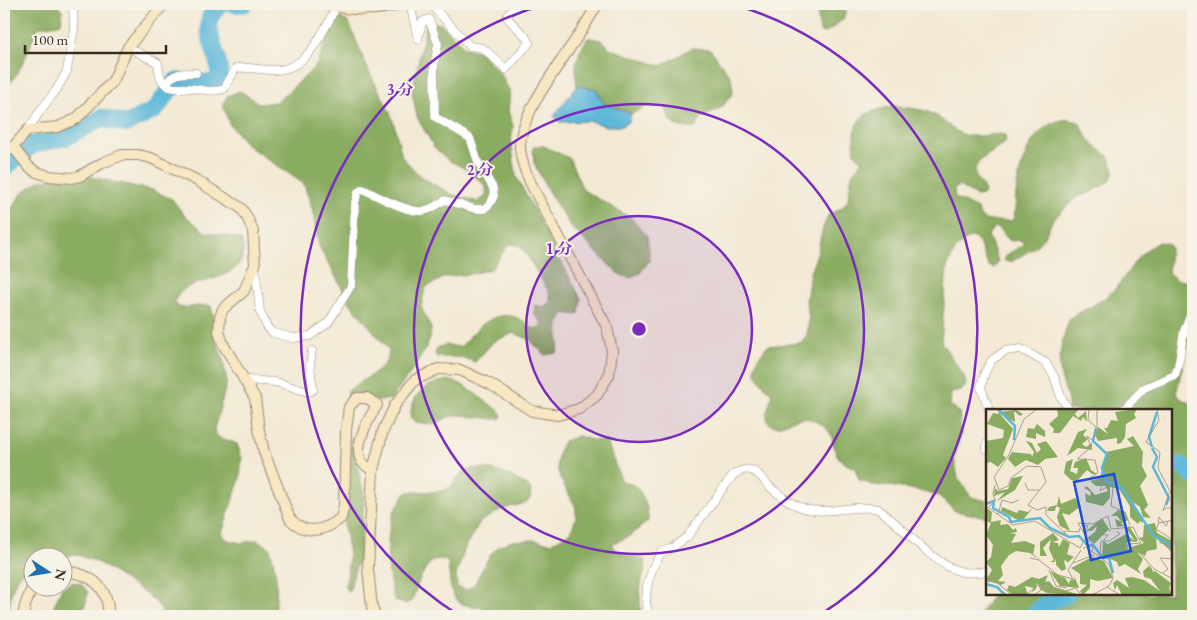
<svg xmlns="http://www.w3.org/2000/svg" width="1197" height="620" font-family="'EB Garamond','Noto Serif JP',serif">
<rect width="100%" height="100%" fill="#f7f3e8"/>
<filter id="ink" filterUnits="userSpaceOnUse"><feTurbulence type="fractalNoise" baseFrequency=".02" numOctaves="2"/><feDisplacementMap in="SourceGraphic" scale="10" xChannelSelector="R" yChannelSelector="G"/><feConvolveMatrix kernelMatrix="1 2 1 2 8 2 1 2 1" color-interpolation-filters="sRGB"/></filter>
<filter id="wash" filterUnits="userSpaceOnUse"><feTurbulence type="fractalNoise" baseFrequency=".0096" numOctaves="4" result="noise"/><feDisplacementMap in="SourceGraphic" scale="20" xChannelSelector="R" yChannelSelector="G"/><feGaussianBlur stdDeviation="1.12" result="paint"/><feColorMatrix in="noise" values="0 0 0 0 0 0 0 0 0 0 0 0 0 0 0 0 0 1.4 0 .05"/><feComposite in="paint" operator="in"/></filter>
<g filter="url(#wash)">
<rect width="100%" height="100%" fill="#f3e9d4"/>
<g fill="#8aac60" stroke="#626b3f">
<path d="M4,4H55L62,10L61,23C53,26 46,24 38,28C28,49 22,73 4,89Z"/>
<path d="M816,4H849L843,19L826,33L820,32Z"/>
<path d="M341,18L349,23L369,72L385,102L393,120L402,157L421,177L453,195L478,202L486,196V186L466,169L448,160L434,147L417,117L412,92L426,25L436,23L441,24L465,48L480,52L500,73L510,92L508,111L513,126L511,143L516,176L581,299L579,313L576,315L564,313C555,324 561,340 557,353L545,355L529,339L514,333L494,341L475,362L460,357H437L435,354L437,348L445,345L460,347C467,342 470,335 476,330C495,312 513,310 532,328L539,329L542,323L534,313L535,305L543,307L550,302V294L528,257L519,245L509,244L491,269L470,274L445,277L425,288L421,307L431,328L430,339L417,364L391,399L379,401L348,397V391C361,379 390,370 389,350L350,303L319,246L312,208L304,184L247,145L230,125L223,106L227,96L240,91L260,104L276,102L304,78L318,63L333,22Z"/>
<path d="M588,38L602,40L611,49L661,66L692,48L710,49L731,77L733,93L722,107L701,118L695,128C675,128 670,125 665,105L647,106L631,114L604,104L596,89L577,86C574,64 576,56 588,38Z"/>
<path d="M895,106C909,108 925,109 937,116C945,122 953,131 962,134C977,140 991,132 1005,135L1006,142C997,151 972,160 975,174C977,180 982,186 985,191L982,195L976,196L959,186L954,189L955,198L977,209L981,218L988,221H1012C1016,213 1015,204 1016,195C1019,166 1030,126 1063,120C1068,119 1074,121 1079,122L1086,135L1094,146L1109,156L1114,171L1110,181L1092,192L1077,197L1053,219L1045,236L1035,247L1013,261L1007,262L1004,260L1008,254L1024,245V242L1020,240L1010,241L998,228L994,227L988,235L998,261L994,268L989,266L984,256L979,242L972,237L964,241L955,250L947,267L941,342L964,376L966,386L961,391L951,393L950,405L959,412L961,434L954,458L958,478L971,497L987,501V517L955,511L939,496L916,490L890,486L872,485L859,480L855,468C824,457 842,438 822,425C815,421 807,417 800,418C792,418 770,436 767,417C766,410 771,402 772,394C754,374 748,369 767,346L801,343L807,335L809,318L806,303L810,273L817,254L823,228L828,215L842,208L848,200L852,174L861,163L860,158L855,154C851,118 861,112 895,106Z"/>
<path d="M541,145L569,158L583,190L631,218L647,236L650,259L640,273L629,278L617,273L571,227L550,194L534,163L533,147Z"/>
<path d="M72,173L152,190L172,199L184,215L205,232L237,238L242,241C242,244 244,249 243,253C239,287 181,274 175,302L178,307C190,309 199,304 211,306L213,315V332L223,358L227,382L214,429L216,434L222,440H227L237,444L242,459L240,478L222,533L227,540L241,543L257,540L269,547C277,568 279,594 273,616H162V611L155,601L142,591L97,562L77,555L32,558V564C12,578 10,593 9,616H4V220L23,192L39,181Z"/>
<path d="M1159,242L1165,243L1170,246L1168,273L1177,280L1193,282V325L1187,346L1176,394L1183,400L1193,404V616H978L994,594H1171V410H1068C1070,399 1063,387 1061,376C1057,355 1063,337 1070,318C1081,311 1102,302 1111,293C1130,275 1133,255 1159,242Z"/>
<path d="M448,380L461,384L498,410L502,415L501,418L494,419L461,415L448,417L436,424L415,423L410,417C413,393 424,384 448,380Z"/>
<path d="M353,436L357,439V465L364,495L360,559L355,569L350,589L348,591L345,586L347,578L349,554L344,526L351,479V440Z"/>
<path d="M579,436L592,440L606,441C613,455 615,469 623,482C627,483 631,484 635,486C644,494 649,510 648,521L628,537L613,543V548L629,556L645,560C648,569 642,575 641,584C640,594 639,606 642,616H489L486,609C478,606 470,607 463,604C448,599 450,575 448,562C427,548 417,587 412,601L405,604L395,601C387,579 385,541 392,518C394,509 401,501 405,493C418,489 436,495 447,489C454,486 457,476 463,472C479,461 518,477 531,489L530,499L526,503L502,509L480,522L466,545L456,575L457,587L466,590L474,585L490,555L498,547L511,541L534,540L551,543L570,533C573,526 577,519 576,510C576,505 572,501 570,496C557,474 552,464 564,441Z"/>
<path d="M72,582L81,584L88,592L83,616H50L61,589Z"/>
</g>
<path fill="#5bb7d9" stroke="#4b707c" d="M577,86L596,89L604,104L631,114L629,121L622,126H606L590,121L559,122L554,116Z"/>
<g fill="none" stroke-linecap="round" stroke-linejoin="round">
<g stroke="#5bb7d9" stroke-width="18">
<path d="M234,4H244"/>
<path d="M4,168L32,145L66,137L102,118L126,124L155,110L176,81L217,84C228,57 191,26 221,4"/>
<path d="M1171,464L1181,466L1193,475"/>
<path d="M1033,616C1039,610 1044,603 1052,600C1058,598 1062,598 1067,594"/>
</g>
</g>
</g>
<g filter="url(#ink)">
<g fill="none" stroke-linecap="round" stroke-linejoin="round">
<g stroke="#978a79" stroke-width="9">
<g id="minor">
<path d="M430,4L470,46L483,48L506,69L529,43C526,33 513,26 507,17C512,5 522,6 533,4"/>
<path d="M128,47L158,63C159,70 159,77 163,82C170,91 180,87 189,88C202,89 211,93 224,89L236,68C249,67 262,70 275,70C308,70 323,32 336,7"/>
<path d="M166,84C173,72 183,73 196,73"/>
<path d="M28,130L40,111L57,89L67,71L74,29L73,4"/>
<path d="M4,156L13,147"/>
<path d="M255,267L260,311L267,327L273,333L293,338L310,336L328,323L351,286L355,203L358,192L363,189C377,196 408,213 423,211C431,210 439,204 445,200L475,209H484L490,204L494,196L493,188L478,162L470,138L435,117L434,66L438,44L429,19L422,22L418,39L410,4"/>
<path d="M245,380L276,382L308,392L313,390L310,365L312,351"/>
<path d="M989,410L981,387L985,372L992,360L1005,351L1021,349L1046,363L1054,376L1061,397L1069,410"/>
<path d="M1123,410L1144,388L1175,375L1178,366L1184,331L1193,307"/>
<path d="M987,444V449"/>
<path d="M650,616L646,605L647,586L653,567L661,553L672,548L687,537L733,475C752,462 758,474 770,487C778,494 788,502 798,506C823,518 853,503 878,509C901,525 932,562 956,570C966,574 976,573 987,571"/>
</g>
</g>
<g stroke="#978a79" stroke-width="12">
<g id="secondary">
<path d="M164,4L128,47L113,81L76,119L58,127L28,130L13,147L29,167L36,172L49,176L71,178L80,176L102,163L122,155H138L151,158L196,180L241,208L247,217L253,231L255,265L244,291L223,309L220,317L219,331L223,344L255,398L259,430L264,452L290,519C306,536 325,531 341,518L344,506L346,430L349,407L357,398H367L377,405C369,419 351,448 363,463C365,466 370,468 373,470"/>
<path d="M324,4C350,11 375,12 400,4"/>
<path d="M62,572C90,571 110,588 108,616"/>
<path d="M23,616L25,606L32,587"/>
<path d="M375,616L372,607L368,569L373,470L383,431L395,405L415,380L438,369L460,370L490,384L532,411L558,415L579,409L597,395L609,375L612,351L607,327L533,188C527,175 521,163 520,148C519,107 579,43 597,4"/>
</g>
</g>
<use href="#minor" stroke="#fff" stroke-width="8"/>
<use href="#secondary" stroke="#f8e7c3" stroke-width="10"/>
</g>
</g>
<circle cx="639" cy="329" r="113" fill="#7b2cbf" fill-opacity=".12"/>
<g fill="none" stroke="#7b2cbf" stroke-width="2.5">
<circle cx="639" cy="329" r="113"/>
<circle cx="639" cy="329" r="225"/>
<path d="M460 616A338 338 0 0 1 546 4M732 4A338 338 0 0 1 818 616"/>
</g>
<g transform="translate(986 409)">
<rect width="186" height="186" fill="#f3e9d4"/>
<path d="M12,0L15,3L30,1L37,5L34,7L28,2L29,13L14,5L27,20L17,46L20,49L12,58L5,53L0,54V32L17,29L18,21L1,15L7,4L13,5ZM71,0H93L89,5L92,9L100,2L101,13L97,8L95,12L87,7L74,24H67L68,20L63,15L72,7ZM151,0L148,5L150,9L140,15L139,28L135,34L131,35V29L112,32L109,26L112,18L122,25L118,19H121L125,11L132,12L129,3ZM51,15L59,22V28L50,24V30L40,28L42,19L48,20ZM101,20L97,26L102,30L96,35L100,38L106,34V41L92,39L81,47L92,23ZM147,27L157,43L156,57L161,67L154,77L162,96L158,101L165,109L157,108L154,98L147,93L155,107L157,114L154,112L152,115L144,108V97L133,80L124,78V89L117,97L100,93L99,84L104,87L105,83L98,79L101,77L109,86L122,82L119,77H110L104,72L114,69L120,43L148,37L141,30ZM40,32L46,34L51,44L55,40L51,35L60,32L72,48L59,50L52,56L40,51L29,58L22,50L26,43L45,45L46,48L48,43ZM100,49L105,61L111,65H106L101,61L91,72L85,71L78,64L80,53L87,50L84,62L91,65L92,59H87L89,53ZM37,67L29,81L11,92L19,83L8,87L9,79L12,82L22,80L26,69ZM73,87L75,95L89,89L95,97L83,106L76,104L84,122L74,117L71,108L74,99L70,97L69,102H61L63,98L71,96ZM16,98L31,104L33,101L42,103L47,99L35,113L15,102ZM0,99L6,103L5,113L15,111L14,116L22,115L27,121L30,119L31,123L24,124L30,125L25,134L39,132L49,136L47,145L56,152L44,144L30,142L23,146L15,157L17,166L12,172L20,173L15,176L0,171L6,161L0,153L5,148L7,136L0,126L5,114L0,112ZM132,101L139,103L142,111L135,114L138,117L131,118L129,110L136,113L131,107H125ZM116,109L125,123L122,121L108,135L101,129L109,123L111,117L106,122H100ZM169,114L171,124L186,132V143L170,129L171,140L161,142L159,147L142,139L158,134L153,129L157,128L158,116ZM143,117L152,131L150,133L142,132L140,140L150,142L157,150L152,160L155,165L139,155L133,158L131,153L116,146L117,132L122,135L140,125L149,132L140,119ZM67,124L73,131L66,133L72,134L73,138L77,130L84,134L81,145L88,148L81,154L80,151L78,152L80,160L76,162L70,156V149L69,153H64L68,151L63,140L65,130L57,139L61,147H54V133ZM106,148L118,152L127,169L112,172L104,170V179L97,186L94,182L101,176L94,175V165L85,159ZM159,152L166,160L167,163L169,162L185,174L183,179L186,186H136L131,176L129,181L127,174L131,171L143,179L139,169L146,168L158,171L174,182L165,170L158,168L157,162L163,157ZM64,162L79,169L83,175L84,171L89,170L88,166L93,179L74,177ZM62,166L59,173L63,172L68,178L94,186L61,184L55,181L51,173L50,180L45,184L48,179L39,177L42,186H27L21,181L23,176L29,178L46,168L53,170Z" fill="#8aac60"/>
<path fill="none" stroke="#5bb7d9" stroke-width="2.5" d="M12,0L29,17L28,31M110,19L107,32L121,45L116,59L120,72L135,78L168,127L187,137M166,38L163,28L171,3M166,39L171,48L167,58L183,89L180,96M0,95L8,92L7,99L23,108L25,113L54,109L64,119L83,128L93,127L102,137L107,136L117,149H123L127,164M0,175L11,178L19,186"/>
<path fill="none" stroke="#a99d8b" stroke-width="1" d="M51,0L38,10L23,46L8,68L13,81L22,77L25,69L41,57L55,58L60,73L42,96L51,101L60,98V106L80,125L71,123M103,0L102,11L110,18M111,0V21L106,31L101,27L105,38L91,50L109,51L112,64L105,68L117,73L114,82L124,76L127,78L125,97L139,103L144,116M171,0L173,11L160,33L174,43L172,59L187,88M39,74L42,81H53M183,84L177,102L180,99H187M0,97L27,116L49,112L94,139L100,128L92,114L107,115L122,107L125,120L147,118L155,134L142,135L141,140L151,141L168,160L187,170M3,98L9,92L7,85L9,76M12,105L16,91L26,94L33,91M187,111L173,114L170,120L187,131M172,114L173,108L180,117L182,113M95,116L102,117L98,124M78,122L93,123L94,119M100,123L111,116L112,125L122,126L118,131M100,129L107,136L106,142M173,133L182,137L187,146M97,140L99,138L114,148L115,132H123L134,125L131,122M44,149L53,151L72,166L87,170L82,161L95,141M87,154L108,146M63,161L70,177L81,179M177,164L182,160L174,149L187,150M0,172L10,173L26,186M121,178L134,186M40,186L52,176M48,186L55,181L51,173L57,179L63,177L80,182L89,179L96,186M106,186L123,177L127,169L123,155L114,148"/>
<path fill="#1d4ed8" fill-opacity="0.15" stroke="#1d4ed8" stroke-width="2.5" d="M128,65L145,142L105,151L88,73Z"/>
<rect width="186" height="186" fill="none" stroke="#3b2a1e" stroke-width="2.5"/>
</g>
<circle cx="639" cy="329" r="8" fill="#7b2cbf" stroke="#f7f3e8" stroke-width="2.5"/>
<g font-size="15" text-anchor="middle" font-weight="bold" fill="#7b2cbf" stroke="#f7f3e8" stroke-width="4" stroke-linejoin="round" paint-order="stroke">
<text x="400" y="95">3 分</text>
<text x="480" y="175">2 分</text>
<text x="559" y="254">1 分</text>
</g>
<rect width="1197" height="620" fill="none" stroke="#f7f3e8" stroke-width="20"/>
<g transform="translate(48 572) rotate(102)"><circle r="24" fill="#f7f3e8" stroke="#aca397"/>
<path d="M0-4L9 19L0 12L-9 19Z" fill="#1f6fb2"/>
<text y="-8" font-size="14" font-weight="bold" text-anchor="middle" fill="#3b2a1e">N</text>
</g>
<path d="M25 45v8h141v-8" fill="none" stroke="#3b2a1e" stroke-width="2.5"/>
<text x="32" y="45" font-size="15" fill="#3b2a1e" stroke="#f7f3e8" stroke-width="4" paint-order="stroke">100 m</text>
</svg>
